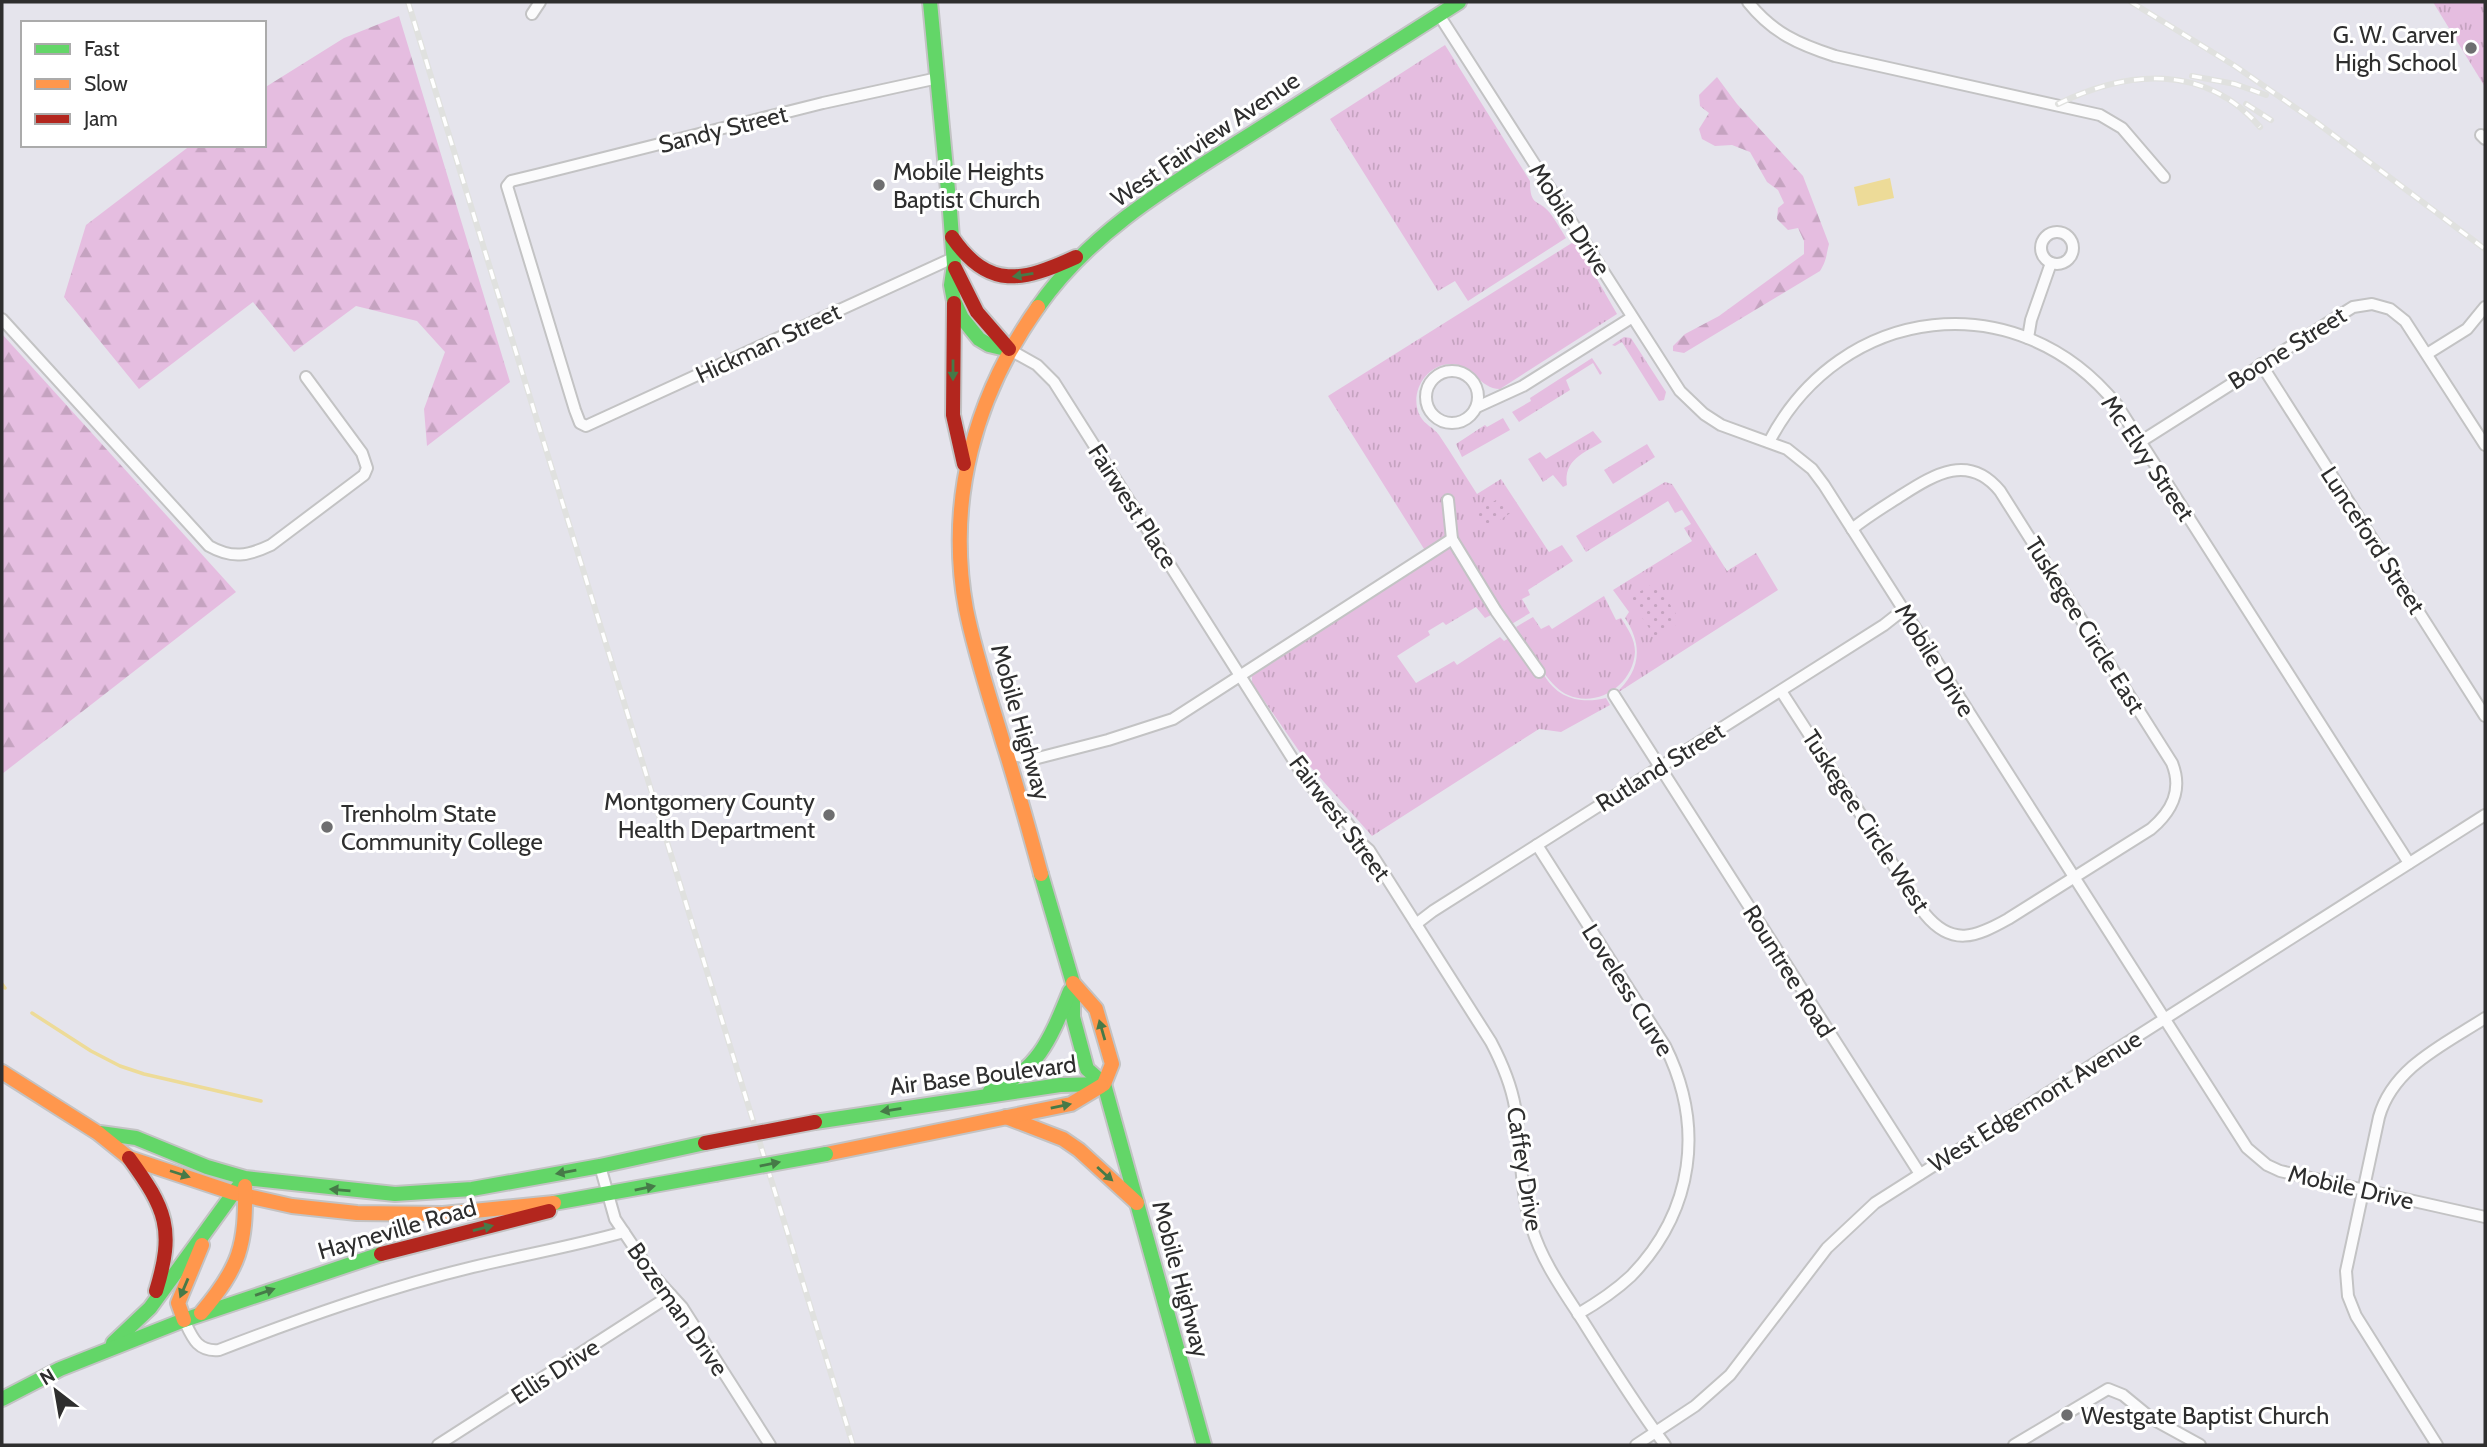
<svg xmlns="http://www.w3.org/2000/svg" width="2487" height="1447" font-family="Cabin,sans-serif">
<defs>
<pattern id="grass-tufts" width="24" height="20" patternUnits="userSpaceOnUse" patternTransform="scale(1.75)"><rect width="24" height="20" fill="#e5bde0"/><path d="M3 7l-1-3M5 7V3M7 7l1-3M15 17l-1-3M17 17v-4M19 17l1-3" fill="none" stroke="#c5a3c0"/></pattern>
<pattern id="forest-firs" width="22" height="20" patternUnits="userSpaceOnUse" patternTransform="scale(1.75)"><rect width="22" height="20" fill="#e5bde0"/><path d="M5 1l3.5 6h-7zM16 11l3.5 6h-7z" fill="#c5a3c0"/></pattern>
<pattern id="park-dots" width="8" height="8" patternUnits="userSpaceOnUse" patternTransform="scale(1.75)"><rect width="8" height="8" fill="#e5bde0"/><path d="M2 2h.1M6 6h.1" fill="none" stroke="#c5a3c0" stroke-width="1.8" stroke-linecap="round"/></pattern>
</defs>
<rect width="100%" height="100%" fill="#e5e4ec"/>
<g fill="url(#grass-tufts)">
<path d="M2433,2H2485V87Z"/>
<path d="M1445,45L1530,181C1530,208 1538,198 1550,213C1556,221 1561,230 1566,238L1468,301L1455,281L1438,291L1330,119Z"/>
<path d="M1575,241L1617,314L1500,389C1479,389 1472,363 1449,364C1424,366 1409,395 1420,416C1425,425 1433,427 1439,435C1452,454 1464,474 1477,494L1501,479L1549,552L1562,545L1573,561L1528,590L1530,595L1522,599L1530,613L1505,628L1497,612L1485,618L1476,607L1446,625L1443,622L1428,631L1430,635L1397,656L1416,683L1454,661L1457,665L1500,637L1504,641L1511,637L1537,679L1544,675C1558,699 1581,704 1606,698L1610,705L1561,732L1539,729L1372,836L1308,764L1252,683V676L1431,560L1328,396Z"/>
<path d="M1624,337L1631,338L1666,392L1664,400L1659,401L1622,342L1615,346L1612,345Z"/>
<path d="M1592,358L1602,373L1600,375L1593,363L1566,380L1570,390L1519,422L1512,412L1531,401L1530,398Z"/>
<path d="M1503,418L1510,430L1462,457L1456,444L1485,425L1487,427Z"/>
<path d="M1593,431L1602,442C1584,453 1563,460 1567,485L1563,487L1553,475L1543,482L1528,459L1540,452L1546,459Z"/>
<path d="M1647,444L1655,457L1613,484L1604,470Z"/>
<path d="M1665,482L1672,484L1727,571L1756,553L1778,590L1614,695C1640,672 1644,647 1625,618L1629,612L1613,590L1692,541L1684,528L1691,524L1682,510L1675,513L1668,501L1586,552L1576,536Z"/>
<path d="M1604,596L1616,620L1621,618C1628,629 1635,639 1635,652C1633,685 1598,708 1568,695C1547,686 1528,647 1516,627L1533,617L1541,629L1549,625L1552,629Z"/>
</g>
<g fill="url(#forest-firs)">
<path d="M399,16L510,382L427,446L424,409L445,352L417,321L356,306L294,352L253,302L139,389L64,297L86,225L191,145H264V88L344,38Z"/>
<path d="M1717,77L1737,104L1803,176L1829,244C1826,255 1827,260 1820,271L1684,353L1673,351V346L1685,334L1719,316L1804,254V241L1798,228L1788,230L1777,219L1778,208L1784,203L1778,190L1767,182L1750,152L1732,145L1715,146L1702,139L1699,129L1709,113L1700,106L1699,95Z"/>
<path d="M2,334L236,592L2,774Z"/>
</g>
<g fill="url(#park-dots)">
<path d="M1502,496L1512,512L1486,529L1476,513Z"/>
<path d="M1656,582L1681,622L1655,637L1629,598Z"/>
</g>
<path fill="#eddb98" d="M1890,178L1894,198L1858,206L1854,187Z"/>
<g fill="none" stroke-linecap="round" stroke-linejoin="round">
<g stroke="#eddb98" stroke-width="3.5">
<path d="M2,984L5,988"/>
<path d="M32,1013L91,1051L120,1066L144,1074L261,1101"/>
</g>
<g stroke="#c3c3c4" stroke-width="14">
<g id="street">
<path d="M1748,2C1773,33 1798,44 1835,56L2100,115L2122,128L2164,177"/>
<path d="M532,14L540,2"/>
<path d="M1439,15L1680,391L1704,414L1721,425L1787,449L1812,469L1824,485L2247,1148L2267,1165L2280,1171L2485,1217"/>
<path d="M938,78L823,103L540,174L511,181L507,186L575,410L580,423L586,426L953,258"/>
<path d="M2481,135L2485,139"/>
<circle cx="2057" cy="248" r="16"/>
<path d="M2,319L209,546C232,559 248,556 271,545L364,475L367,468L362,453L306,377"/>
<path d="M2028,338L2031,320L2051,263"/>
<path d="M1010,350L1037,365L1054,382L1308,783L1348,824L1361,843L1369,850L1491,1042C1502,1063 1511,1084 1515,1107C1522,1147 1519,1189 1532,1228C1543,1264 1566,1294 1586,1326C1611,1366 1637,1407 1665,1445"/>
<path d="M2427,354L2467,329L2485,307"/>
<path d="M2261,364L2485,716"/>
<circle cx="1452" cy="397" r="26"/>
<path d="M1477,407L1523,386L1631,318"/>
<path d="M1769,442C1841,303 2018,282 2117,405L2409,863"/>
<path d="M2140,442L2345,312L2353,307L2372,304L2390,309L2405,321L2485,445"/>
<path d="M1448,500L1452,539L1496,611L1539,672"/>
<path d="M1781,691L1925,914C1952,947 1976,937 2008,919L2151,829C2172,811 2183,790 2172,763L2000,491C1969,453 1935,474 1902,495C1885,506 1868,516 1852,529"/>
<path d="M1614,695L1920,1174"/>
<path d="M1007,754L1034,759L1108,740L1173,719L1452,539"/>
<path d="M1537,845L1665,1046C1705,1126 1694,1211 1631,1276C1615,1291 1597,1303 1578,1314"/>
<path d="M1416,924L1433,911L1884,625L1903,610"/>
<path d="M600,1166L615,1219L652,1274L682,1307L770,1445"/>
<path d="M184,1320C192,1337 197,1352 219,1350C302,1318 386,1288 473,1267C523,1255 574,1246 624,1232"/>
<path d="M438,1445L671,1295"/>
<path d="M1636,1445L1695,1406L1730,1375L1827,1248L1875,1203L2485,815"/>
<path d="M2014,1445L2108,1389L2123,1395L2151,1418L2200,1445"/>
<path d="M2437,1445L2356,1316L2348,1296L2346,1271L2379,1117C2393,1067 2445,1044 2485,1018"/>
</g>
</g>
<g stroke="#c3c3c4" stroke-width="18">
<g id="fast">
<path d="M930,2L950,211L954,265L951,285L954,301L962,318L979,339L989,345L1010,350"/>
<path d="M1038,307C1092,229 1177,181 1256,131C1324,88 1391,45 1459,2"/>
<path d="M1041,874L1073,983V1017L1087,1069L1104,1084L1204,1445"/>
<path d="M990,1091C1039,1071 1051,1037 1070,991"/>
<path d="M815,1122L1060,1085L1104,1084"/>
<path d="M100,1133L136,1138L207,1167L245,1178L395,1194L472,1189L600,1166L705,1143"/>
<path d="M554,1203L715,1174"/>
<path d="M113,1343L150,1308L238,1187"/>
<path d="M2,1399L60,1369L184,1320L381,1254"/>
</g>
</g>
<g stroke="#c3c3c4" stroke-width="18">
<g id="slow">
<path d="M1038,307C975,396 946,500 966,609C975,654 990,698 1003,742C1017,786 1029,830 1041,874"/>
<path d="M1073,983L1096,1009L1112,1064L1104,1084"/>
<path d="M2,1072L98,1133L129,1158L234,1193L292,1206L357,1213L443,1214L554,1203"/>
<path d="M1006,1117L1063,1139L1079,1150L1137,1203"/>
<path d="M826,1154L1071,1104L1101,1086"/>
<path d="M201,1313C240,1267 246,1246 245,1186"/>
<path d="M184,1320L178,1303L202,1245"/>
</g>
</g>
<g stroke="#c3c3c4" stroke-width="18">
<g id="jam">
<path d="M952,237C989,291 1023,281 1076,257"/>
<path d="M955,268L977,312L1009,349"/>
<path d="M954,303L953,415L964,464"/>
<path d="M129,1158C166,1209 175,1229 156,1291"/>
<path d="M381,1254L549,1211"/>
</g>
</g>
<use href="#street" stroke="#fbfbfc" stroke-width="10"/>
<use href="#fast" stroke="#63d668" stroke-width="14"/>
<use href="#slow" stroke="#ff974d" stroke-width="14"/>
<use href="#jam" stroke="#b3261e" stroke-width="14"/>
<g stroke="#e0e1df" stroke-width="6">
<g id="rail">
<path d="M408,2L853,1445"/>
<path d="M2131,2L2235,66L2316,122L2485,249"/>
<path d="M2192,76L2235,84L2266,95"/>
<path d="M2058,104C2127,70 2205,63 2260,127"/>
<path d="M2246,104L2271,120"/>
</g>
</g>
<use href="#rail" stroke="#fff" stroke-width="3.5" stroke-dasharray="10" stroke-linecap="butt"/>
<g stroke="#c3c3c4" stroke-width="18" stroke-linecap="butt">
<path id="fast-bridge" d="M715,1174L826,1154"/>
</g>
<g stroke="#c3c3c4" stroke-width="18" stroke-linecap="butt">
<path id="jam-bridge" d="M705,1143L815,1122"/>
</g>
<use href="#fast-bridge" stroke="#63d668" stroke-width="14"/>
<use href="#jam-bridge" stroke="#b3261e" stroke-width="14"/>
</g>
<defs><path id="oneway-solid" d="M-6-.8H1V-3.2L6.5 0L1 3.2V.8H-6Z" transform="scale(1.75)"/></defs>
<g fill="#467a48">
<use href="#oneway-solid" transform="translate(1023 275) rotate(171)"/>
<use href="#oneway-solid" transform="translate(953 370) rotate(90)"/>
<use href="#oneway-solid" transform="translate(1102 1030) rotate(-106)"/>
<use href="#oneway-solid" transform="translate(1061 1106) rotate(-12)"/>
<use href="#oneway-solid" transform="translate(891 1110) rotate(171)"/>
<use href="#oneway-solid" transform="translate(770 1164) rotate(-11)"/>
<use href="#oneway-solid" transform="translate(566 1172) rotate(170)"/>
<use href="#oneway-solid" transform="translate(180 1174) rotate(18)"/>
<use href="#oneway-solid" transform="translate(1105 1174) rotate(42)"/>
<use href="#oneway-solid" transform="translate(645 1188) rotate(-11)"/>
<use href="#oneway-solid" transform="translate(340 1190) rotate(-175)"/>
<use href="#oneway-solid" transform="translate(483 1228) rotate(-14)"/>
<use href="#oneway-solid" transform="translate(184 1288) rotate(113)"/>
<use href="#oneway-solid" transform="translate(265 1292) rotate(-19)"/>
</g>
<g fill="#6e6e70" stroke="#fff" stroke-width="2.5">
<circle cx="2471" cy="48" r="7"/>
<circle cx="879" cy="185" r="7"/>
<circle cx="829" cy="815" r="7"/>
<circle cx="327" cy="827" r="7"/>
<circle cx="2067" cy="1415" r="7"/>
</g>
<g text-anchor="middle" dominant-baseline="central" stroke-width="6" stroke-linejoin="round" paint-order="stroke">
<g font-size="24" fill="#2e2e2e" stroke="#fff" text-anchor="start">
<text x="2457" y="34" text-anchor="end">G. W. Carver<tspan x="2457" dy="28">High School</tspan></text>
<text x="893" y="171">Mobile Heights<tspan x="893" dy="28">Baptist Church</tspan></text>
<text x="815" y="801" text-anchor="end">Montgomery County<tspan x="815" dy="28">Health Department</tspan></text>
<text x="341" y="813">Trenholm State<tspan x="341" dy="28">Community College</tspan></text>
<text x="2081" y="1415">Westgate Baptist Church</text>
</g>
<g font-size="24" fill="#2e2e2e" stroke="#fff">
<text transform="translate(723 129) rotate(-14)">Sandy Street</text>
<text transform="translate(1205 139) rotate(-34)">West Fairview Avenue</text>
<text transform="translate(1570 219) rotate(57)">Mobile Drive</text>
<text transform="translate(768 343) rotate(-25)">Hickman Street</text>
<text transform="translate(2287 348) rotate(-32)">Boone Street</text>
<text transform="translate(2148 458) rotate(56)">Mc Elvy Street</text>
<text transform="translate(1133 506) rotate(57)">Fairwest Place</text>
<text transform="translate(2373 540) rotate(57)">Lunceford Street</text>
<text transform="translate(2085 625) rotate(58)">Tuskegee Circle East</text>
<text transform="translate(1935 660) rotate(58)">Mobile Drive</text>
<text transform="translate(1021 722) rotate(74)">Mobile Highway</text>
<text transform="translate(1660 767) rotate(-32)">Rutland Street</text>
<text transform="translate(1340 818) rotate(53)">Fairwest Street</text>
<text transform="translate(1866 821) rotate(57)">Tuskegee Circle West</text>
<text transform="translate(1789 971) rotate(58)">Rountree Road</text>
<text transform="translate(1628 990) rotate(58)">Loveless Curve</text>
<text transform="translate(983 1075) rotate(-7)">Air Base Boulevard</text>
<text transform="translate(2035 1101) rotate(-32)">West Edgemont Avenue</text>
<text transform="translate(1525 1169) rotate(81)">Caffey Drive</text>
<text transform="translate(2351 1187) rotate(13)">Mobile Drive</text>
<text transform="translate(397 1229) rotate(-16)">Hayneville Road</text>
<text transform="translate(1181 1279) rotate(75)">Mobile Highway</text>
<text transform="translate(678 1309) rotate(55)">Bozeman Drive</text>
<text transform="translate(555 1371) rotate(-33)">Ellis Drive</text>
</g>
</g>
<rect width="2487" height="1447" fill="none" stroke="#2e2e2e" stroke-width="7"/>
<rect x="21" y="21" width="245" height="126" fill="#ffffff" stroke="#ababab" stroke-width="2"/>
<rect x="35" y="44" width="35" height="10" fill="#63d668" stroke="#ababab" stroke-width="2"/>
<text x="84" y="56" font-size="21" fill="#2e2e2e">Fast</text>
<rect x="35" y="79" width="35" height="10" fill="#ff974d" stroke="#ababab" stroke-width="2"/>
<text x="84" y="91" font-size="21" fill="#2e2e2e">Slow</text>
<rect x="35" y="114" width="35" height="10" fill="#b3261e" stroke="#ababab" stroke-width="2"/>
<text x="84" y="126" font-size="21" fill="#2e2e2e">Jam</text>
<g transform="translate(56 1391) rotate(329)" stroke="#ffffff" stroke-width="5" paint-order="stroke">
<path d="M0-5L12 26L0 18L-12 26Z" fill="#2e2e2e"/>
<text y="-10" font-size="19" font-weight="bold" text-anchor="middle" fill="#2e2e2e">N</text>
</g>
</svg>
